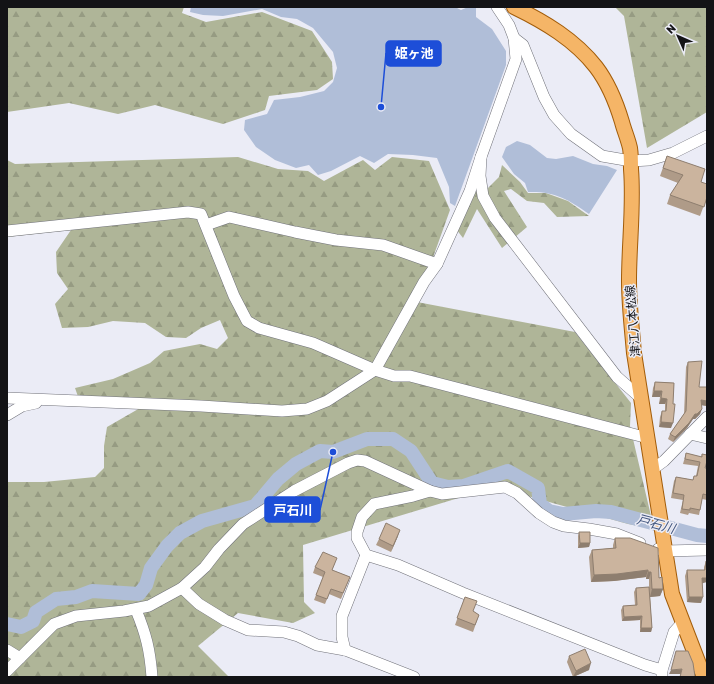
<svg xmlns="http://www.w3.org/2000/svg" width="714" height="684" font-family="Rubik,'Noto Sans JP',sans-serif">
<defs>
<pattern id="forest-firs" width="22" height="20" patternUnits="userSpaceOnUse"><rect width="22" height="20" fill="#afb598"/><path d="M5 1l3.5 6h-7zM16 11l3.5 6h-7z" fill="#969b82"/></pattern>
</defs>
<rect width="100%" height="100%" fill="#ebecf6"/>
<g fill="url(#forest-firs)">
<path d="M7,7H184L182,13L206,22L262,12L312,31L332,62L333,79L317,90L269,96L265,110L223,124L155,105L118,114L69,103L7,112Z"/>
<path d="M615,7H707V112L647,148L624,16Z"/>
<path d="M238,157L278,169L308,171L324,181L363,160L375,170L392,157L429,161L450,210L417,302L575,332L631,403L630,426L654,529L628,524L495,487L303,545L304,602L315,613L293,623L238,613L198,646L229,677H7V482H44L95,477L104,468V446L107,427L140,408L81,405L75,388L113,379L150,363L164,351L200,344L217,349L228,338L220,320L201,328L186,338L166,337L145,323L113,321L88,327L62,328L55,304L68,289L57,273L56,252L71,230L7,237V160L15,164Z"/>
<path d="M502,165L520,182L528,193H546L568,201L589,216L557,217L544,203L527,201L511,189L504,191L527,227L502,248L477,209L463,238L456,229L475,191L483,193L499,177Z"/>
</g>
<g fill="#b0bed8">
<path d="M191,7H455L461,10L468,7H476V17L492,29L506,51V65L455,206L450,203L449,187L437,158L413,155L388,154L374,163L360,156L331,171L318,175L309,165L296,168L275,160L256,147L244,130L245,120L267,114L274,100L300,97L324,91L333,82L337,68L333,52L313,28L297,19L281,17L262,9L223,16L203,15L190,12Z"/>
<path d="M517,141L530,145L547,158L556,159L573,156L593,164L607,166L617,170L589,214C568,199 554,191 528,192L525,183L514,174L502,157L506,147Z"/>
</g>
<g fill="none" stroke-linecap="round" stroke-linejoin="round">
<path stroke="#b0bed8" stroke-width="14" d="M7,624L21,627L33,621L36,612L56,599L76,597L92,591L139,594L146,585L151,568L167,546L180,533L202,521L255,506L278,479L296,464L320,451L333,452L367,439H393L411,451L432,483L448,487L464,486L508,471L538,488L540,504L549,511L563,514L596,511L611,512L697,535L707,536"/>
<g stroke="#71727a" stroke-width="12">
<g id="minor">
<path d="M497,7L509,25L514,38L516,59L481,157L480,176L483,196L495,218L617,377L642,399"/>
<path d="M514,38L523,45L544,97L554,115L571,134L602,156L631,161L649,160L673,153L707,136"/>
<path d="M206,225L229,217L295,232L336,240L383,245L437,264"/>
<path d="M7,231L188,212L201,214L234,296L247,321L259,328L313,343L375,370L394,376H410L648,438"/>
<path d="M7,398L201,406L282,411L307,409L327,401L375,370L424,282L437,264L470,191L481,157"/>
<path d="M7,415L22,406L36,403"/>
<path d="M690,434L707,438"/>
<path d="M653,469L664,461L707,417"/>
<path d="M430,491L413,496L374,504L362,517L357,532V538L366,555L398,565L463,593L645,665L662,670"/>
<path d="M658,549L665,551L707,550"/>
<path d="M182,588L199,604L225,620L248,630L284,632L298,636L317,645L345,650L414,677"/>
<path d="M136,610C146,634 150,650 152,677"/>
<path d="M7,650L20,658"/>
<path d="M345,650L342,637V616L366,555"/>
<path d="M7,671L54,624L76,616L124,611L149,606L182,588L205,567L219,549L243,524L294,491L348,463L357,460L365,461L430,491L442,494L505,487L517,493L539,513L553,522L564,526L589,529L617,534L640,543"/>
<path d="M662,676V670L674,632L683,622"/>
</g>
</g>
<g stroke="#a25c09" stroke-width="16">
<path id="major" d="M514,7C545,22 575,40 596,67C609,84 616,102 622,122C624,130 628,139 630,148C631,154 631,162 631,169C634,206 629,243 629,281C629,305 632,329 634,353L672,594L704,677"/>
</g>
<use href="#minor" stroke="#fff" stroke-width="11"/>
<use href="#major" stroke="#f5b567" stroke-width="14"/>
</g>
<g fill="#af9b88">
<path d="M667,156L701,182L707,197L700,216L667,204L670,195L678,183L660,176Z"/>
<path d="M688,362L699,387H707V406L702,405L700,414L695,419H693L687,428L673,442L668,439L670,434L684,414L686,367Z"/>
<path d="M655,382L674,383L671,428L659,427L660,417L662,411H665V404H659L660,397H652L653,388Z"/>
<path d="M686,453L701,457L702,454L705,468H707V500L702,499L700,510L699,515L689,513L688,515L680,513L683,500L671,498L674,481L676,477L693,480L694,476H696L698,466L683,464Z"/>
<path d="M579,532L590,543L589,547L578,548V536Z"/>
<path d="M398,536L391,552L376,545L379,539Z"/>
<path d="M615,538L659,578L663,589L660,596L650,597L652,628L651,632H640V620L622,621L621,610L623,606L635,605L634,592L636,588L649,587V579H646V577L614,581L591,582L589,557L592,550L613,548V545Z"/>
<path d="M706,561H707L702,583L701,603L687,602L685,576L687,570H704V567Z"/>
<path d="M335,563L332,570L350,577L341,599L329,594L325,604L314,600L323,577L313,573L315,567Z"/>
<path d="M465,597L473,611L479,615L473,632L455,625Z"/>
<path d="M569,656L589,670L573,677L567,662Z"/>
</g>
<g fill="#8e7e6f">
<path d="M654,391H662L660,397H652Z"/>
<path d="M661,398L667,399L665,404H659Z"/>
<path d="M701,400L707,401V406L700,405Z"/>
<path d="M702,409L700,414L695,419H693L687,428L673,442L675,437L695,414Z"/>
<path d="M661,422L673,423L671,428L659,427Z"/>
<path d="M400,530L398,536L391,552L393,546Z"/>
<path d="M580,543H590L589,547L578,548Z"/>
<path d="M648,570L646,577L614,581L591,582L594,575Z"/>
<path d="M648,572H651L649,579H646Z"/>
<path d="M702,578H707V582L700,584Z"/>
<path d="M652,589H663L660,596L650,597Z"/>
<path d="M689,597H703L701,603L687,602Z"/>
<path d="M642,616L640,620L622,621L624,617Z"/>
<path d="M641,628H652L651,632H640Z"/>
<path d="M591,663L589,670L573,677L576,671Z"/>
<path d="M682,669L681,674H669L671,670Z"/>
</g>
<g fill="#cbb49e" stroke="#8e7e6f">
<path d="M667,156L705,169L701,182L707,184V197L704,207L670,195L683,175L663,168Z"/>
<path d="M702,361L699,387H707V401L701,400L702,409L697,414H695L689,423L675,437L670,434L686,411L688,362Z"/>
<path d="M655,382L674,383L673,404H675L673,423L661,422L662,411H666L667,399L661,398L662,391H654Z"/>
<path d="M686,453L702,457V454L707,455V461L705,468H707V495L703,494L700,510L690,508V510L682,509L684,495L673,493L676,477L693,480L694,476H697L700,462L685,459Z"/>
<path d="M386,523L400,530L393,546L379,539Z"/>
<path d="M579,532H590V543H580Z"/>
<path d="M615,538H630L658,548L659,578L662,577L663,589H652L651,572H648V570L617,574L594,575L592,550L616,548Z"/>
<path d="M323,552L337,558L332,570L350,577L343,593L331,589L327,599L316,595L325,572L315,567Z"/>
<path d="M706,561H707V578H702L703,597H689L687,570H705Z"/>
<path d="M649,587L652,628H641L642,616L624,617L623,606L637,605L636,588Z"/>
<path d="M465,597L477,601L473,611L479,615L475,625L457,618Z"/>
<path d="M585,649L591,663L576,671L569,656Z"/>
<path d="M676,651H688L693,663L695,677H680L682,669L671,670Z"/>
</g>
<g text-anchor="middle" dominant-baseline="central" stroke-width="3" stroke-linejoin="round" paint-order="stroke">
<g font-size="12" fill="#131316" stroke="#ebecf6">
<text transform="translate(633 321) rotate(-95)">津江八本松線</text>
</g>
<g font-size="13" font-style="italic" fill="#43577f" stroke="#ebecf6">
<text transform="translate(656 524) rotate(15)">戸石川</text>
</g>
</g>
<path fill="none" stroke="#1d4ed8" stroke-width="1.5" d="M381 107L386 53M333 452L320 510"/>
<g fill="#1d4ed8" stroke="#ebecf6" stroke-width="1.5">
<circle cx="381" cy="107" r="4"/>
<circle cx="333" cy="452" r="4"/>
</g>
<g fill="#1d4ed8" stroke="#1d4ed8" stroke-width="1.5">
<rect x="386" y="41" width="55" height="25" rx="4"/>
<rect x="265" y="497" width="55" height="25" rx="4"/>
</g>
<g font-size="13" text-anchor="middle" font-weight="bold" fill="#fff">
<text x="414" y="58">姫ヶ池</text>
<text x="293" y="515">戸石川</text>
</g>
<rect width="714" height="684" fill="none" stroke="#131316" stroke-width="16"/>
<g transform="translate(678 36) rotate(315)" stroke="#ebecf6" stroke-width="3" paint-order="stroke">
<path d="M0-3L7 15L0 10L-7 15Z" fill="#131316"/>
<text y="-6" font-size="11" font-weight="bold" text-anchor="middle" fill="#131316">N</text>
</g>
</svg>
